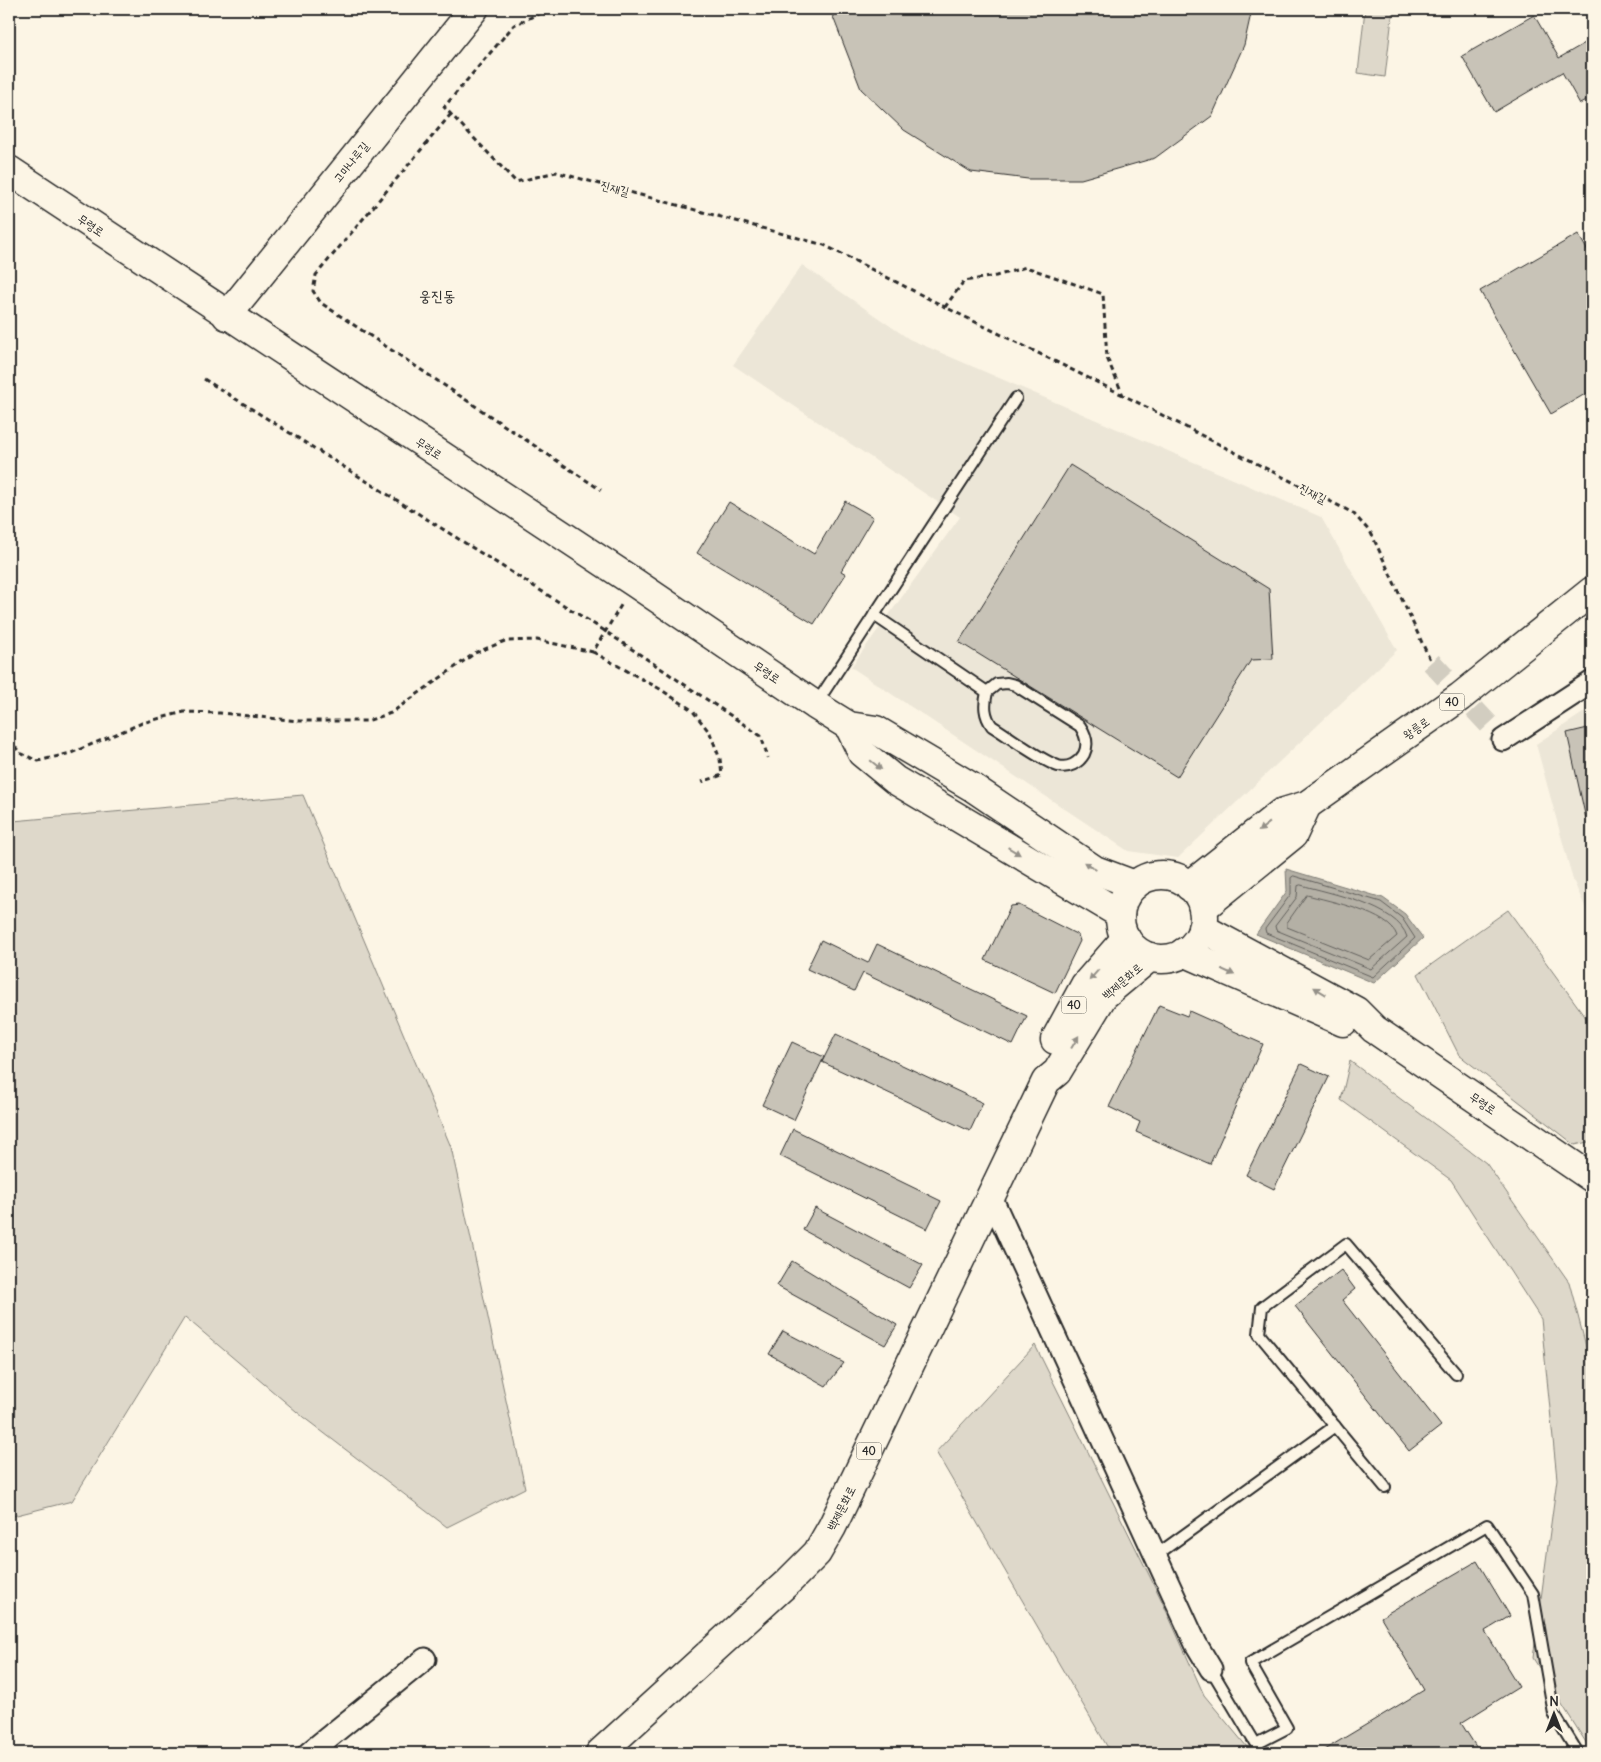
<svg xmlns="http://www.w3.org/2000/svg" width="1601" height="1762" font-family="Delius,'Poor Story',sans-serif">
<rect width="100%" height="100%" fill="#fcf5e5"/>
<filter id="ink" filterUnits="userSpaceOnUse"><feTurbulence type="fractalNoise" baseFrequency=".02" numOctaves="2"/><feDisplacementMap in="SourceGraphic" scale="10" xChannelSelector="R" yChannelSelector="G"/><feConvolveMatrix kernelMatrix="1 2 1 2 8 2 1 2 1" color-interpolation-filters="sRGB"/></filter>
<g filter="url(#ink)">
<g fill="#ece6d7">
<path d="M802,265L909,339L1321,517L1397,650L1178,858L1128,851L851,667L960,517L733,365Z"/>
<path d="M1592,707V922L1573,880L1536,744Z"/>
</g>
<g fill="#ded8ca" stroke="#84827a">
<path d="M1365,9H1393L1385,77L1358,73Z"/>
<path d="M303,795L451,1147L525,1488L447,1527L303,1417L185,1317L72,1501L9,1517V820L13,821Z"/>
<path d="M1508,910L1592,1026V1141L1575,1145L1459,1055L1418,974Z"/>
<path d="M1350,1061L1486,1163L1569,1282L1592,1369V1752L1533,1658L1557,1479L1541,1319L1451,1180L1341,1100Z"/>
<path d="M1035,1345L1161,1599L1204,1695L1252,1753H1111L936,1452Z"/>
</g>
<path fill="#b4b0a5" stroke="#7d7b74" d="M1286,869L1383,898L1405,914L1423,938L1374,983L1256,934L1287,891Z"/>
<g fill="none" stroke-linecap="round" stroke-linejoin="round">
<g stroke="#62605c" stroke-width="1">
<path d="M1294,876L1381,902L1402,918L1415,938L1373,977L1266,933L1265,929L1291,894V878Z"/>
<path d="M1301,885C1329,893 1398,906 1407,937L1371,969L1276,930L1275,926L1297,897L1298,886Z"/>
<path d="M1307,895C1329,901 1390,913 1397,936L1369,960L1287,927V923Z"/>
</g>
</g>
<g fill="#c8c3b7" stroke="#2b2b2b">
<path d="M830,9H1252L1244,45L1212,116L1155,158L1081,179H1028L971,172L904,130L861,89Z"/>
<path d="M1534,15L1559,58L1592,39V97L1580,104L1562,72L1494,112L1462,56Z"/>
<path d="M1578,234L1592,258V390L1551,414L1480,291Z"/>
<path d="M1070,465L1269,589L1273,659L1251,660L1177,777L959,642Z"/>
<path d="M845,501L873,517L841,571L846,574L814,624L697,553L729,502L814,554Z"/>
<path d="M1592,727V818L1586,819L1567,733Z"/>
<path d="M1019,905L1078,935L1080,941L1055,993L985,960L1011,906Z"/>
<path d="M821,940L868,963L877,944L1027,1016L1013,1045L863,973L854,991L807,969Z"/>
<path d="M1159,1005L1187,1016L1189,1011L1263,1044L1210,1164L1136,1132L1140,1122L1109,1107Z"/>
<path d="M836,1034L983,1103L970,1131L822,1062Z"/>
<path d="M792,1042L824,1057L794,1120L762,1105Z"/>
<path d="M1301,1064L1329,1077L1274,1189L1246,1175Z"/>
<path d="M793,1129L941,1201L927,1229L780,1156Z"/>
<path d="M815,1208L923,1265L909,1288L803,1230Z"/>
<path d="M792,1261L897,1325L885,1345L777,1286Z"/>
<path d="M1341,1270L1355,1289L1342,1300L1441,1426L1409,1451L1295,1306Z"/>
<path d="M783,1331L844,1363L826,1386L769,1354Z"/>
<path d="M1477,1561L1510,1616L1485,1631L1519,1687L1461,1723L1480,1753H1319L1424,1690L1381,1617Z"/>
</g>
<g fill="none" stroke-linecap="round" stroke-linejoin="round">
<path stroke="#d2cdc0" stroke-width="21" stroke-dasharray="21 11" stroke-linecap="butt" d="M1431,662L1503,740"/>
<g stroke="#2b2b2b" stroke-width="14">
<g id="service">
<path d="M874,615L987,692"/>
<path d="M1007,683L1015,685L1080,726C1086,735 1089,744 1084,754C1079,763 1068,769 1058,766C1040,760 1010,737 992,726C984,715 984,705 987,692L997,684Z"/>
<path d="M816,704L1016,398"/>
<path d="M1385,1487L1259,1334L1262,1307L1346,1244L1456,1374"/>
<path d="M1155,1556L1335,1426"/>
<path d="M1211,1669L1261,1753"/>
<path d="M1256,1744L1287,1728L1250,1663L1487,1525L1533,1594L1554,1714L1578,1753"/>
</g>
</g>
<g stroke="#2b2b2b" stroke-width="25">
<g id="minor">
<path d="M1503,740L1592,682"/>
<path d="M991,1197L1196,1644L1211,1669"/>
<path d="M309,1753L425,1659"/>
</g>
</g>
<g stroke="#2b2b2b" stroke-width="31">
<g id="secondary">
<path d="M9,170L635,583L815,705L849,726L876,730L972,787L1095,870L1135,885"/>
<path d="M227,316L474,9"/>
<path d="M849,726L862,753L895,780L1120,914"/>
<path d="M1202,928L1356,1011L1374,1029L1592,1178"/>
<path d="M1184,952L1343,1022"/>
</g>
</g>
<g stroke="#2b2b2b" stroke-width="31">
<g id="primary">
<circle cx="1162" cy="917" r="42"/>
<path d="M1189,886L1281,813L1307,805L1460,697L1592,591"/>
<path d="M1203,908L1293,835L1307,805"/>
<path d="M1055,1040L1085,985L1126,938"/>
<path d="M600,1753L789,1581L817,1553L832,1527L1046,1081L1057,1072L1103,996L1150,957"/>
</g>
</g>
<g stroke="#2b2b2b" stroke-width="3" stroke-dasharray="5 4" stroke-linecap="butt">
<path d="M549,9L514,25L444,107L516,182L556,172L824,245L945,307"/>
<path d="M451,114L316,275L313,291L321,303L601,490"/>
<path d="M204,379L605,631L761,736L768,758"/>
<path d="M1123,395L945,307L964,281L996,276L1026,267L1103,294L1107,358L1123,395L1353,513L1371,533L1431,662"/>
<path d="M593,652L660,689L692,710L710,733L720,759L722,775L702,782"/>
<path d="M9,739L20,753L38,761L71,753L142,723L184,712L220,713L299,721H367L391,713L475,653L505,641L537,640L593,652L623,602"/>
</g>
<use href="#service" stroke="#fcf5e5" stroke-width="10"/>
<use href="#minor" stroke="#fcf5e5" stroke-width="21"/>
<use href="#secondary" stroke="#fcf5e5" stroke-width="28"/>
<use href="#primary" stroke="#fcf5e5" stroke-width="28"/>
</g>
<defs><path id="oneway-solid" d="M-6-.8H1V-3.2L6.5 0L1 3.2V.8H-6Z" transform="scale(1.25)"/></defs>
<g fill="#949088">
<use href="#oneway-solid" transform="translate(876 765) rotate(39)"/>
<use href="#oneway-solid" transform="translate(1264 827) rotate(142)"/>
<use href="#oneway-solid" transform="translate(1014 851) rotate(31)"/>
<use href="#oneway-solid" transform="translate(1090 866) rotate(-148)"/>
<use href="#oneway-solid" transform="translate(1228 972) rotate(24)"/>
<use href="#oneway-solid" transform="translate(1094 975) rotate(131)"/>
<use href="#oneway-solid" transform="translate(1320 991) rotate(-149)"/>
<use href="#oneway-solid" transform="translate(1075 1042) rotate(-59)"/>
</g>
</g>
<g text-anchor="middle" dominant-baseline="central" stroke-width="4" stroke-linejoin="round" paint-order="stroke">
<g fill="#fcf5e5" stroke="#6a6863" stroke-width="1">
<rect x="1439.5" y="693.5" width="25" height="17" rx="4"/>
<rect x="1061.5" y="996.5" width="25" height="17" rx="4"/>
<rect x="856.5" y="1442.5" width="25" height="17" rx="4"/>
</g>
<g font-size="11" font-weight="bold" fill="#2b2b2b">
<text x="1452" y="702">40</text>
<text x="1074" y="1005">40</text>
<text x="869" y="1451">40</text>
</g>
<g font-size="12" fill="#2b2b2b" stroke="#fcf5e5">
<text transform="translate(351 162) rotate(-51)">고마나루길</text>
<text transform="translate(615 188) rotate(15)">진재길</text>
<text transform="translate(91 225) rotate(34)">무령로</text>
<text transform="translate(429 448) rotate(33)">무령로</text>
<text transform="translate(1313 493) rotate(27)">진재길</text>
<text transform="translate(767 672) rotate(34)">무령로</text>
<text transform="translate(1416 728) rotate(-35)">왕릉로</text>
<text transform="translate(1122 981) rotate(-41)">백제문화로</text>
<text transform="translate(1483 1103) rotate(34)">무령로</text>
<text transform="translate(841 1508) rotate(-63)">백제문화로</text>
</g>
<g font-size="15" fill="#2b2b2b" stroke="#fcf5e5">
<text x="437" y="295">웅진동</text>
</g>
</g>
<rect width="1601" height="1762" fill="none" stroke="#fcf5e5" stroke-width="30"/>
<rect x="15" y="15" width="1571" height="1732" fill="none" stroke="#2b2b2b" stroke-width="2" filter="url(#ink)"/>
<g transform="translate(1554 1714)" stroke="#fcf5e5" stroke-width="4" paint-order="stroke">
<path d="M0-4L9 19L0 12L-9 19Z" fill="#2b2b2b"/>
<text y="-8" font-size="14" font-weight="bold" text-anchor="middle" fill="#2b2b2b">N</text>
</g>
</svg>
